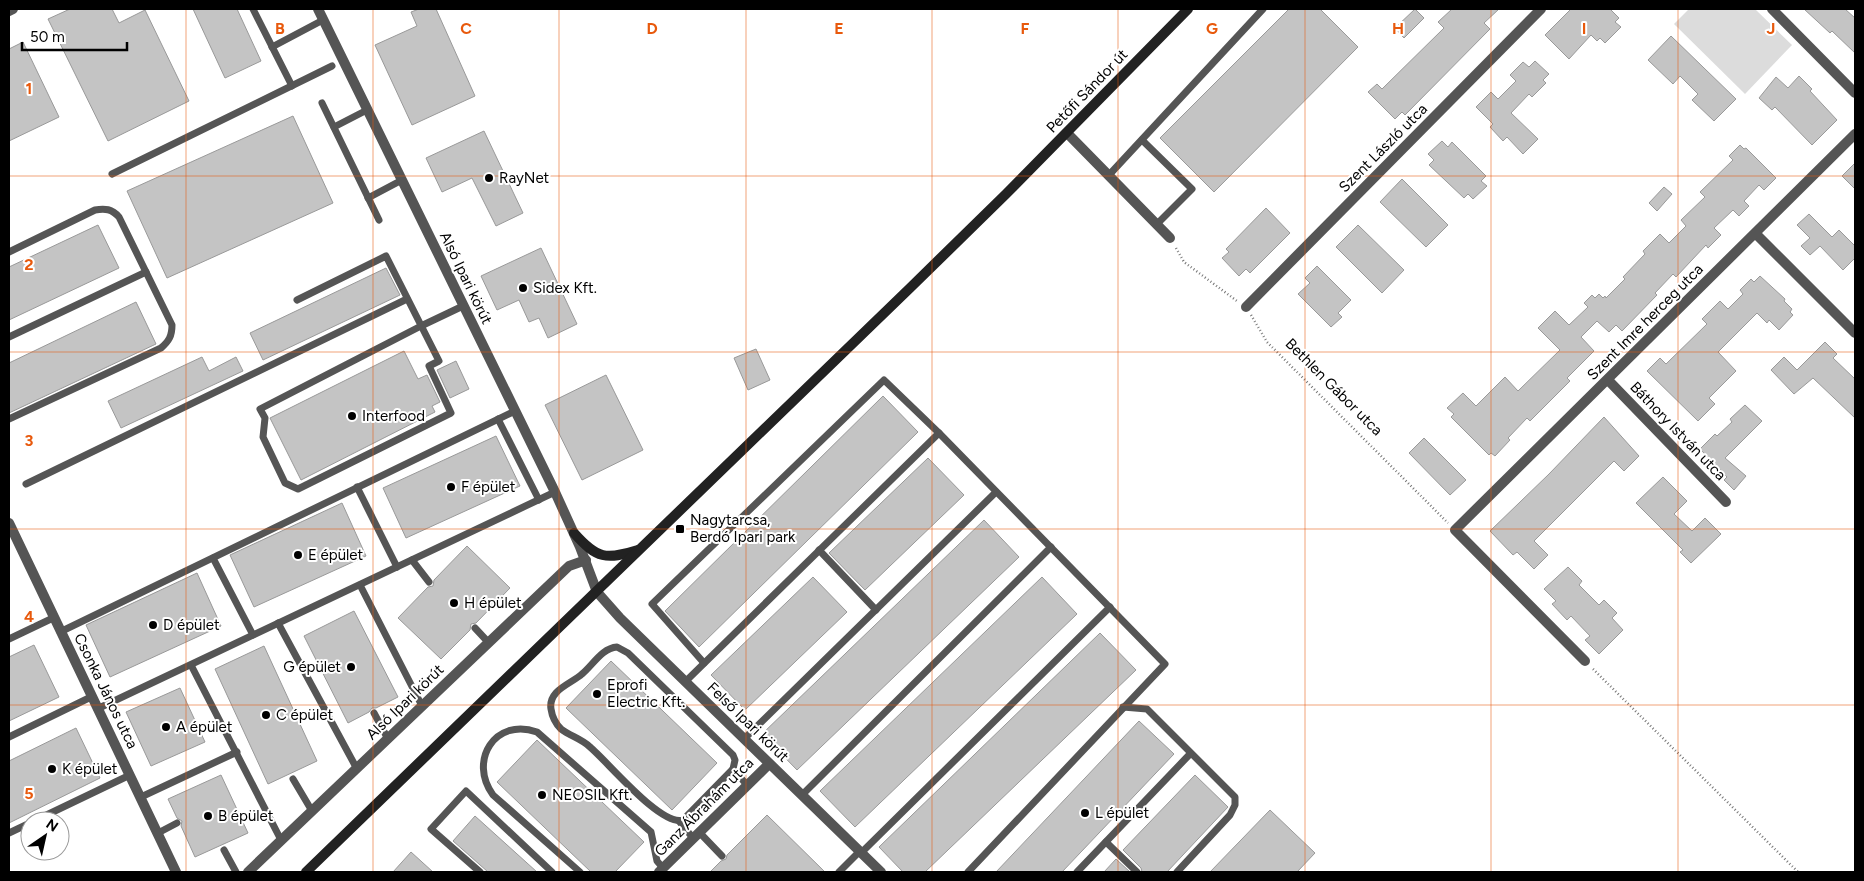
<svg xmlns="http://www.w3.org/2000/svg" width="1864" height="881" font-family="Figtree,sans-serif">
<rect width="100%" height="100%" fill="#fff"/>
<path fill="#dcdcdc" d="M1689,9H1755L1792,45L1745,94L1674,24Z"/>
<g fill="#c4c4c4" stroke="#999">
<path d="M70,9H112L119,23L145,10L189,101L108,141L48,19Z"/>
<path d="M193,9H237L261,61L225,78Z"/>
<path d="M419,9H436L475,96L412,125L375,45L417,26L411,12Z"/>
<path d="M1289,9H1320L1358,47L1214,192L1160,138Z"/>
<path d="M1415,9L1424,18L1404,38L1395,28Z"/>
<path d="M1452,9H1499L1484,23L1490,29L1405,115L1402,112L1395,119L1368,92L1377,84L1382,89L1444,28L1438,22Z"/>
<path d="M1571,9H1610L1619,18L1615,22L1621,27L1605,43L1600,38L1597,41L1591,35L1569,59L1545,35Z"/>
<path d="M1804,9H1845L1855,18V53L1832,31L1830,33Z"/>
<path d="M1671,36L1736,99L1714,121L1692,100L1698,94L1680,76L1673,84L1648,60Z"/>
<path d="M23,42L59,117L9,141V49Z"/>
<path d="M1535,61L1549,74L1543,80L1546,83L1532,97L1529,94L1511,113L1538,139L1523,154L1507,137L1503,141L1490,127L1493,124L1476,107L1491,92L1498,99L1516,81L1510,75L1523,62L1529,67Z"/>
<path d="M1799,76L1812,89L1810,91L1837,120L1812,145L1775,107L1772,110L1759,98L1776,77L1788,88Z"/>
<path d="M293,116L333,203L167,278L127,191Z"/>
<path d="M484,131L523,213L496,226L472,178L442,192L426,158Z"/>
<path d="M1442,141L1448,147L1452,142L1486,176L1481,181L1487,186L1473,199L1468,194L1464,198L1429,165L1434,160L1428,154Z"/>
<path d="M1740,145L1744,149L1746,148L1776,178L1764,190L1759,185L1744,201L1749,206L1739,216L1733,210L1714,228L1721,235L1708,248L1706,245L1676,277L1673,274L1655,293L1657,295L1622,331L1616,325L1609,332L1597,321L1581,337L1594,351L1567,378L1570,381L1530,421L1527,418L1508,438L1510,440L1495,456L1491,453L1489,455L1451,417L1454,414L1447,408L1463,393L1476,406L1505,377L1518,391L1560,350L1538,328L1555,311L1569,325L1588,307L1584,303L1592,295L1595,298L1599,294L1603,298L1605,296L1606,298L1625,279L1623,277L1645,254L1643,251L1660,234L1669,243L1686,226L1681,220L1705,197L1700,192L1733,160L1729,156Z"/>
<path d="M1855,163V189L1842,176Z"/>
<path d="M1402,179L1448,225L1426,247L1380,202Z"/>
<path d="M1664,187L1672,194L1657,211L1649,203Z"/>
<path d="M1266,208L1290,233L1250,273L1246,269L1239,276L1222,258L1229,252L1226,249Z"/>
<path d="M1809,214L1832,237L1839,230L1855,246V258L1843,270L1820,246L1810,255L1801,246L1810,238L1797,225Z"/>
<path d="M98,225L119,268L9,320V267Z"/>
<path d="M1358,225L1404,270L1382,293L1336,247Z"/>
<path d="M541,248L577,324L548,338L539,318L529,322L519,300L497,310L481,276Z"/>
<path d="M1317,266L1351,300L1338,313L1342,317L1331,327L1298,294L1310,283L1305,278Z"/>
<path d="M386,268L400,295L263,360L250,333Z"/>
<path d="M1760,276L1785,299L1784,301L1792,309L1790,312L1793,315L1779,330L1769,320L1767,323L1757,313L1718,352L1736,371L1709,398L1715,404L1698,421L1647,371L1660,358L1666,364L1707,324L1702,319L1720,301L1728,309L1743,294L1740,290L1751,279L1754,282Z"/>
<path d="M136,302L156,344L9,413V363Z"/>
<path d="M1825,342L1837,354L1833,358L1855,379V418L1813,378L1794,394L1771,370L1784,357L1797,370Z"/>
<path d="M756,349L770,380L748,390L734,358Z"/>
<path d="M404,351L418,379L427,375L440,402L432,406L435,412L301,480L270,418Z"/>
<path d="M202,357L209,371L236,357L243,371L121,428L108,401Z"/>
<path d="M456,361L469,389L450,398L437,370Z"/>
<path d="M606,375L643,450L582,480L545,405Z"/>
<path d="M883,396L918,432L699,647L665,611Z"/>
<path d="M1745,405L1762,421L1725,458L1746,476L1734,490L1724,480L1727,477L1700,449L1715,434L1717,436L1732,422L1730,419Z"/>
<path d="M1604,417L1639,456L1624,471L1614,461L1534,541L1548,555L1534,569L1517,552L1513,555L1490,531L1549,474Z"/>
<path d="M496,436L520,486L406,538L383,488Z"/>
<path d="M1424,438L1466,480L1450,495L1409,453Z"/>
<path d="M928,458L964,495L865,590L829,553Z"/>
<path d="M1663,477L1687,501L1674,514L1692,531L1705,518L1721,534L1691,563L1680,552L1683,550L1636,503Z"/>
<path d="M342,503L366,556L254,607L230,555Z"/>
<path d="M984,520L1019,557L797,770L762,734Z"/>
<path d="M467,546L510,588L476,623L471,624L470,630L441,659L398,618L428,587L433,586L434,580Z"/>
<path d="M1568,567L1582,581L1579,585L1599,605L1604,600L1617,613L1612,618L1623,630L1599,654L1585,640L1590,636L1571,616L1567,620L1552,604L1556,601L1544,589Z"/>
<path d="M197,573L221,626L110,677L86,625Z"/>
<path d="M813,577L847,612L745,710L711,675Z"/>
<path d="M1042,577L1077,614L855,827L820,791Z"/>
<path d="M354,611L398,697L376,708H372L369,712L348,723L304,636Z"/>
<path d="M1100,633L1136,670L925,872H903L879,847Z"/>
<path d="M34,645L59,697L9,721V657Z"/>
<path d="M264,646L317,761L268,784L215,669Z"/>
<path d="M611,661L717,763L672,810L566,708Z"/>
<path d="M180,688L205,742L151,766L126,712Z"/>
<path d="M1139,721L1174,754L1062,872H996Z"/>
<path d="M76,728L100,778L9,823V761Z"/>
<path d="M537,740L644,842L615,872H591L497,782Z"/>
<path d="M221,775L248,833L195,857L181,826L182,821L177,818L168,799Z"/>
<path d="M1195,775L1228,807L1167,872H1142L1141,868L1123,850Z"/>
<path d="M1270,810L1315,853L1297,872H1210Z"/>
<path d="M767,815L825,872H710L721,861L726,859L727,855Z"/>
<path d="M475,816L537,872H488L453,841Z"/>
<path d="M411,852L433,872H393Z"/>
<path d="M1116,859L1130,872H1104Z"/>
</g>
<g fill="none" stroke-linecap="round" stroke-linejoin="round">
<g stroke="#777" stroke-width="2.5" stroke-dasharray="1 2.5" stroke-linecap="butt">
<path d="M1176,248L1184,262L1237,301"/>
<path d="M1251,315L1267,342L1448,523"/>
<path d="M1593,669L1798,872"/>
</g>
<g stroke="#555" stroke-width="7">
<path d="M253,9L292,86"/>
<path d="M272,47L323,20"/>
<path d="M322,103L379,220"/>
<path d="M334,127L367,110"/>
<path d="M1142,140L1192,189L1157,224"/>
<path d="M112,174L332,66"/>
<path d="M1109,175L1263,9"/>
<path d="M368,198L402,180"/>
<path d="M9,252L95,210C105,208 112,209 119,217L172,325C172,336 169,341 161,348L9,419"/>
<path d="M297,300L386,256L439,361L429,366L451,413L298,489L285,483L263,437L265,418L260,409L421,326L463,306"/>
<path d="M9,337L146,272"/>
<path d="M498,419L539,500"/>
<path d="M26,484L407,299"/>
<path d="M357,487L397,567"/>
<path d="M819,550L876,610"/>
<path d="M213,558L253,635"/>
<path d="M412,560L429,582"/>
<path d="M360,585L422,706"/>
<path d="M278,623L357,769"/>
<path d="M475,628L489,643"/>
<path d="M60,632L515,411"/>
<path d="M9,639L53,618"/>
<path d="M617,647L628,653L733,755L735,760L733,769L683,820C661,827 608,762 590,747C582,739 570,736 561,729C556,724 552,716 551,709C548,690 571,684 582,674C593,665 602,648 617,647Z"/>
<path d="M704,663L652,604L884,380L939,433L1165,664L968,872"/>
<path d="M191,665L281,840"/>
<path d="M685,682L939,433"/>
<path d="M1123,707L1147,709L1235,797V805L1230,815L1177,872"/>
<path d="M97,709L555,492"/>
<path d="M374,713L388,739"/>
<path d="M9,737L91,697"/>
<path d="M744,739L996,492"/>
<path d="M733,769L747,785"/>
<path d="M293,779L312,811"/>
<path d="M802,795L1051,547"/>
<path d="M141,797L237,752"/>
<path d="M34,821L130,775"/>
<path d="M679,821L693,838"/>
<path d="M699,832L722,856"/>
<path d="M9,833L30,823"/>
<path d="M158,833L177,823"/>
<path d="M1106,842L1137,872"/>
<path d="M224,850L236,872"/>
<path d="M861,853L1110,607"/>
<path d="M480,872L431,829L466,791L552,872"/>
<path d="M580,872L493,795C468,761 495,717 537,732L651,832L657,861L663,868"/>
<path d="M839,872L859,852"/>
<path d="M1077,872L1190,754"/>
</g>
<g stroke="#555" stroke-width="10">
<path d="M318,9L555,492L580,547L597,592L620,618L881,872"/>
<path d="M1772,9L1855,93"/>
<path d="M9,11L13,9"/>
<path d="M1067,133L1170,238"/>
<path d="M1756,234L1855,333"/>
<path d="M1246,307L1541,9"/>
<path d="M1608,380L1726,502"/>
<path d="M9,523L176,872"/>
<path d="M1585,661L1455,530L1855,134"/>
<path d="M248,872L569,566L586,560"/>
<path d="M659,872L769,764"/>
</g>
<g stroke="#222" stroke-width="10">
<path d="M574,533C597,559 606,560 638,550"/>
<path d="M306,872L910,288L1006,194L1188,9"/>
</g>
</g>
<path fill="none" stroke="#e8590c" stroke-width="1" stroke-opacity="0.55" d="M186,9V872M373,9V872M559,9V872M746,9V872M932,9V872M1118,9V872M1305,9V872M1491,9V872M1678,9V872M9,176H1855M9,352H1855M9,529H1855M9,705H1855"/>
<g fill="#000" stroke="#fff" stroke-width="2">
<circle cx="489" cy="178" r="5"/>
<circle cx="523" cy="288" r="5"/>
<circle cx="352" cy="416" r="5"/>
<circle cx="451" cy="487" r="5"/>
<rect x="675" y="524" width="10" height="10" rx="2.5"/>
<circle cx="298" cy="555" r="5"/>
<circle cx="454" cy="603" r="5"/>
<circle cx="153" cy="625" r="5"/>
<circle cx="351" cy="667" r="5"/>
<circle cx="597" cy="694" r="5"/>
<circle cx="266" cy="715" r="5"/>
<circle cx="166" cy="727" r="5"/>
<circle cx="52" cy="769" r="5"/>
<circle cx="542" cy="795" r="5"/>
<circle cx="1085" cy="813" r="5"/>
<circle cx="208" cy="816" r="5"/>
</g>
<g text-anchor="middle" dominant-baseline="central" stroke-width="4" stroke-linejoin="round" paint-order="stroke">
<g font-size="15" fill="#000" stroke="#fff">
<text transform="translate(1087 91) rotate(-46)">Petőfi Sándor út</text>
<text transform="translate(1383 148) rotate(-45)">Szent László utca</text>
<text transform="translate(466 278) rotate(64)">Alsó Ipari körút</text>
<text transform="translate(1645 322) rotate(-45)">Szent Imre herceg utca</text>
<text transform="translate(1334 387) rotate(45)">Bethlen Gábor utca</text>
<text transform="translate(1678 431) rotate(46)">Báthory István utca</text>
<text transform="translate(106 691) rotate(64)">Csonka János utca</text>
<text transform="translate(405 702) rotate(-44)">Alsó Ipari körút</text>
<text transform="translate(748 722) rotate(44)">Felső Ipari körút</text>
<text transform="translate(704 807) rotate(-45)">Ganz Ábrahám utca</text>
</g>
<g font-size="15" fill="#000" stroke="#fff" text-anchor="start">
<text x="499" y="178">RayNet</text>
<text x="533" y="288">Sidex Kft.</text>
<text x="362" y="416">Interfood</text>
<text x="461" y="487">F épület</text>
<text x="690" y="520">Nagytarcsa,<tspan x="690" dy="17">Berdó Ipari park</tspan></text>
<text x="308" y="555">E épület</text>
<text x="464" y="603">H épület</text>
<text x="163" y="625">D épület</text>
<text x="341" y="667" text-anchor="end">G épület</text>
<text x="607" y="685">Eprofi<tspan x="607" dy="17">Electric Kft.</tspan></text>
<text x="276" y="715">C épület</text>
<text x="176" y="727">A épület</text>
<text x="62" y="769">K épület</text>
<text x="552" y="795">NEOSIL Kft.</text>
<text x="1095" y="813">L épület</text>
<text x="218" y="816">B épület</text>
</g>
</g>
<g font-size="16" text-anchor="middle" font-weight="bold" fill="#e8590c" stroke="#fff" stroke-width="4" stroke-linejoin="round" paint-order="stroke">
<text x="280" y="34">B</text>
<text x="466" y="34">C</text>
<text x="652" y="34">D</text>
<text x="839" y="34">E</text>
<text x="1025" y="34">F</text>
<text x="1212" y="34">G</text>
<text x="1398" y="34">H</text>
<text x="1584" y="34">I</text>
<text x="1771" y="34">J</text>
<text x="29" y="94">1</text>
<text x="29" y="270">2</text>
<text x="29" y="446">3</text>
<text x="29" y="622">4</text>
<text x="29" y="799">5</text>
</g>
<rect width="1864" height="881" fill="none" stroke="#000000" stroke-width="20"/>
<g transform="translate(45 836) rotate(34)"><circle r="24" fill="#ffffff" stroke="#999999"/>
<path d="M0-4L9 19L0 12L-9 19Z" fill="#000000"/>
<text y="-8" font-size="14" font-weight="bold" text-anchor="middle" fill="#000000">N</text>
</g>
<path d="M22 42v8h105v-8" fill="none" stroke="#000000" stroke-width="2.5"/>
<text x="30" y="42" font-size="15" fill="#000000" stroke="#ffffff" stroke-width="4" paint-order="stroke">50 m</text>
</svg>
